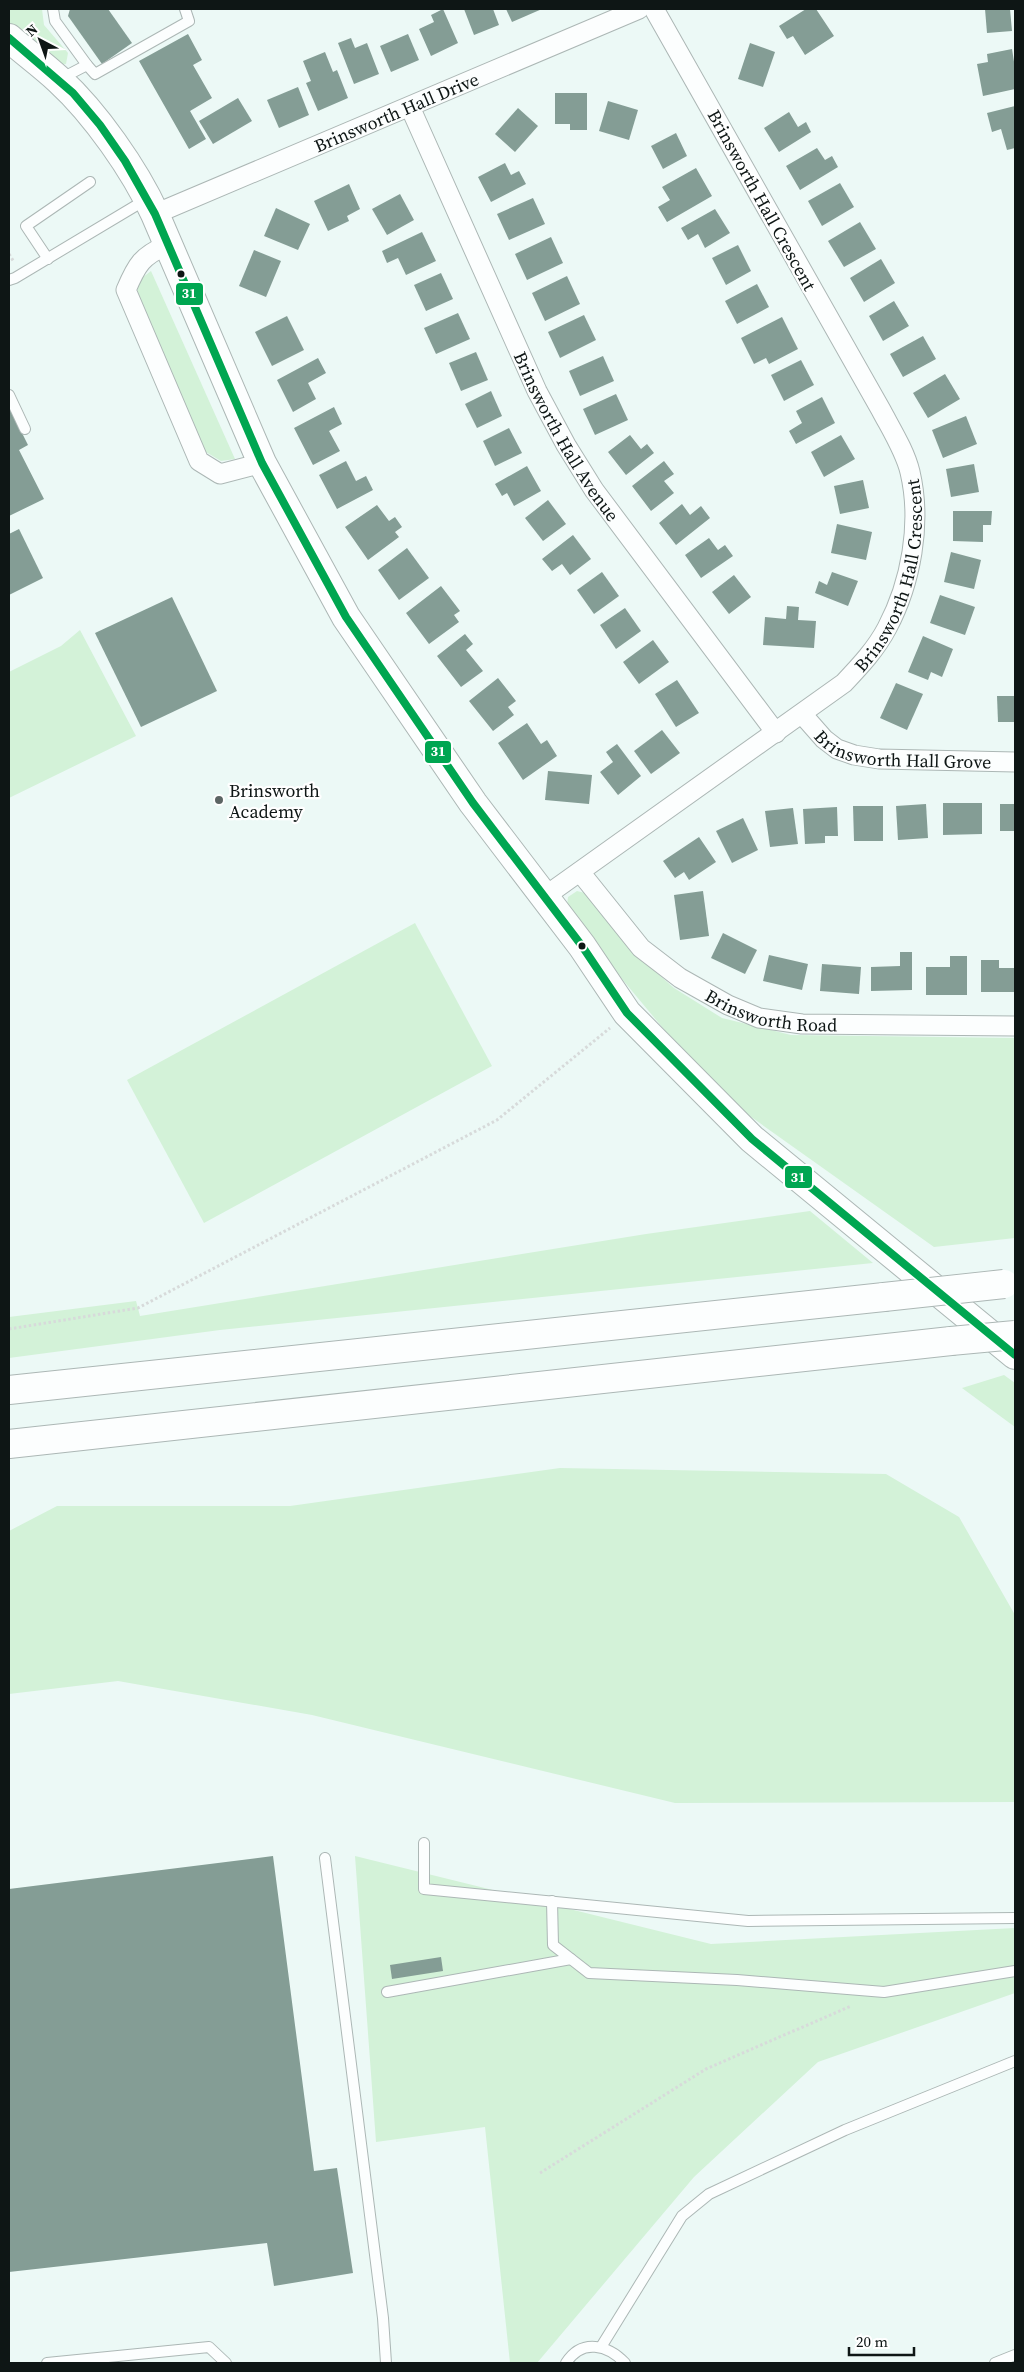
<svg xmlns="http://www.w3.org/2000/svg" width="1024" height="2372" font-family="'Source Serif 4',serif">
<rect width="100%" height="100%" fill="#ecf9f6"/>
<g fill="#d3f2d8">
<path d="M9,9H42L44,25L68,53L66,64L58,65L9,24Z"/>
<path d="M151,271L235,459L221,461L206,452L137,298L138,281Z"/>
<path d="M80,630L136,736L9,798V672L61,646Z"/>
<path d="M577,891L585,893L640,958L674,988L722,1018L791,1035L1015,1038V1238L934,1247L740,1109L667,1033L602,955L567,906L568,897Z"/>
<path d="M415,923L492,1066L204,1223L127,1080Z"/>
<path d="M810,1211L873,1263L220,1330L9,1358V1317L136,1301L140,1316L646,1234Z"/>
<path d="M1004,1375L1015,1383V1427L962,1388Z"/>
<path d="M560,1468L886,1474L959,1517L1015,1615V1802L675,1803L312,1715L118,1681L9,1694V1531L57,1506H290Z"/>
<path d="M355,1856L711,1944L1015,1928V1993L818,2062L694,2177L537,2363H510L485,2127L376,2142Z"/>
</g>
<g fill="#849d95">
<path d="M70,9H108L132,43L102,64L68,16Z"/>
<path d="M443,9L458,43L431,56L419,29L434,22L431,15Z"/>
<path d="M464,9H493L499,25L474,35Z"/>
<path d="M506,9H542L512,22Z"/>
<path d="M806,9H816L834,36L805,55L793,36L787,39L779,26Z"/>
<path d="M985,9H1010L1012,31L987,33Z"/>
<path d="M188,34L202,60L193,65L212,98L190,111L206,139L189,149L139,61Z"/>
<path d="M408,34L419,60L391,72L380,46Z"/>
<path d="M351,38L355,48L367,43L379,74L354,84L338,43Z"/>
<path d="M750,43L775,52L763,87L738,79Z"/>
<path d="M1012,49L1015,68V89L983,96L977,64L988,62L987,54Z"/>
<path d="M325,52L333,72L337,70L348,98L318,111L306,83L311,81L303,61Z"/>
<path d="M298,87L309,115L279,128L267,100Z"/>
<path d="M555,93H587V130H570V124H555Z"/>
<path d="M238,98L252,121L213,144L199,121Z"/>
<path d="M608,101L638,110L629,140L599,131Z"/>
<path d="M1015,106V148L1007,150L1001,129L992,132L987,113Z"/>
<path d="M518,108L538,126L515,152L495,134Z"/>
<path d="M789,112L798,127L806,122L811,132L779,152L764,128Z"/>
<path d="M676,133L687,156L663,169L651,146Z"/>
<path d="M817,148L825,160L832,156L838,167L800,190L786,166Z"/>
<path d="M505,163L511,175L519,171L526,184L491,202L478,177Z"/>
<path d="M696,168L712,196L667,222L658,207L670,200L662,187Z"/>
<path d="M840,183L854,207L822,226L808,201Z"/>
<path d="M349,184L360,209L347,216L349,221L328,231L314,201Z"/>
<path d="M400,194L414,220L387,235L372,209Z"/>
<path d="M533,198L545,224L509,240L497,214Z"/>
<path d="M276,208L310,224L298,250L264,236Z"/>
<path d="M715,209L730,233L705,248L698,234L688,240L681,228Z"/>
<path d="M860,222L876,249L844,267L828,241Z"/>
<path d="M422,232L436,261L406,275L398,258L387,263L382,251Z"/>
<path d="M551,237L563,263L527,280L515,254Z"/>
<path d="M738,245L751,271L726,285L712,258Z"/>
<path d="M254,250L281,261L266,297L239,286Z"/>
<path d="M881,259L895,283L864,302L850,278Z"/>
<path d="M441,273L453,299L426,311L414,285Z"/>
<path d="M567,276L580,304L545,321L532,293Z"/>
<path d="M757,284L769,307L737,324L725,301Z"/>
<path d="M894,301L909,326L883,341L869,316Z"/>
<path d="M458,313L470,339L436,354L424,328Z"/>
<path d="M584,315L596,340L560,358L548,332Z"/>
<path d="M287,316L304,350L272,366L255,332Z"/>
<path d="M782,317L798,349L769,364L766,358L754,364L741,338Z"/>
<path d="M923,336L936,359L903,377L890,354Z"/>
<path d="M476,352L488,380L461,391L449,363Z"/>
<path d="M603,356L614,381L580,396L569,371Z"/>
<path d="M318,358L326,373L308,383L316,399L293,412L277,380Z"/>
<path d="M801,360L814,385L784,401L771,375Z"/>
<path d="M945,374L960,399L928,418L913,393Z"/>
<path d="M491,391L502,416L477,428L465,404Z"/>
<path d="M616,394L628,420L595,435L583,409Z"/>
<path d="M822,397L835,423L796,444L789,431L802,423L796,411Z"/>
<path d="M9,407L28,445L19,450L44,499L9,516Z"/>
<path d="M334,407L342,424L329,431L340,451L313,465L294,428Z"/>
<path d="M966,416L977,444L943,458L932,430Z"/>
<path d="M509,428L522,453L495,466L483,441Z"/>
<path d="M630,435L641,449L647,444L654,453L626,475L608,452Z"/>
<path d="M841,435L855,459L824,477L811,452Z"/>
<path d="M346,461L356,481L366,476L373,490L337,509L319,475Z"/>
<path d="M664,461L674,474L664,481L674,493L651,511L632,486Z"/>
<path d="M974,464L979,492L951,497L946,469Z"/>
<path d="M527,466L541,491L514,506L507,493L502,496L495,484Z"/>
<path d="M863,480L869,508L840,514L834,486Z"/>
<path d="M548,500L566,524L543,541L525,518Z"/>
<path d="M682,504L690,515L701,506L710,518L676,545L659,523Z"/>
<path d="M377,505L389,521L395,517L402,527L395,532L399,537L368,560L345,527Z"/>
<path d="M953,511H992L991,525H983V542L953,541Z"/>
<path d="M837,524L872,532L866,560L831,553Z"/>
<path d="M19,529L43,578L9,595V534Z"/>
<path d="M573,535L591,559L570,575L562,564L552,571L542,559Z"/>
<path d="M709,538L718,550L725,545L733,556L701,578L685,555Z"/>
<path d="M407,548L429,578L399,600L378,570Z"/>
<path d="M951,552L981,560L974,589L944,582Z"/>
<path d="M602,572L619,596L594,614L577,590Z"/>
<path d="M832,572L858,581L848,606L815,593L819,581L827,585Z"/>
<path d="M734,575L751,597L729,614L712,592Z"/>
<path d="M441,586L460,611L454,615L459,622L429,644L406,613Z"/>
<path d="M940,595L975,607L965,635L930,623Z"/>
<path d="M172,597L217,691L141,727L95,633Z"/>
<path d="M787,606L799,607L798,620L816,621L814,648L763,645L765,617L786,619Z"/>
<path d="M625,608L641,631L616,649L600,625Z"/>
<path d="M465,634L473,644L466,650L483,671L461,687L437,656Z"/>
<path d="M923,636L953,649L942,677L931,672L928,680L908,672Z"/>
<path d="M653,640L669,662L639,684L623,662Z"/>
<path d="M498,678L516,701L508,707L514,715L493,731L469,701Z"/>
<path d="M677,680L699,713L676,727L655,694Z"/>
<path d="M896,683L923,694L907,730L880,718Z"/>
<path d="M997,696H1015V722H998Z"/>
<path d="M527,723L541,744L547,740L557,756L523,780L498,743Z"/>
<path d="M662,730L680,753L651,774L634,751Z"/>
<path d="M617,744L641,776L618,795L600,772L613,762L606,752Z"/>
<path d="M548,771L592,775L589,804L545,800Z"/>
<path d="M943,803H982V834L943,835Z"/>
<path d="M926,804L928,838L898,840L896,806Z"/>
<rect x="1000" y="804" width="15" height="27"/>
<path d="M853,806H883V841H854Z"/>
<path d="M837,807L838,836H825V843L805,844L803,809Z"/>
<path d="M793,808L798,844L770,847L765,811Z"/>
<path d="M743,818L758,850L732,863L716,831Z"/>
<path d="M699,837L716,862L689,880L684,872L675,878L663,861Z"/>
<path d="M703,891L709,936L680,940L674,895Z"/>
<path d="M723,933L757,950L745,974L711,958Z"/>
<path d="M900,952H912V990L871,991V967L900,966Z"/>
<path d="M769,955L808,964L802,990L763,981Z"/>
<path d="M950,956H967V995H926V967H950Z"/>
<path d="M981,960H999V968H1015V992H981Z"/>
<path d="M822,964L861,967L859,994L820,991Z"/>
<path d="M273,1856L314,2171L337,2168L353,2273L274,2286L267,2243L9,2272V1889Z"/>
<path d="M441,1957L443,1971L392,1979L390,1965Z"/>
</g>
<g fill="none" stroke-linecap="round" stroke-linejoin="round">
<g stroke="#acb7b5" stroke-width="12">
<g id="service">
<path d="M53,9L55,21L87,65L60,79"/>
<path d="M87,65L95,74L189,21L185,9"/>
<path d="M48,259L26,226L90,182"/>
<path d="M9,280L15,278L147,199"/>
<path d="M9,395L25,429"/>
<path d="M424,1843V1889L748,1921L1015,1918"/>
<path d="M325,1858L383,2318L386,2363"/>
<path d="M552,1901L553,1945L589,1973L737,1980L884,1992L1015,1971"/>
<path d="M387,1992L571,1959"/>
<path d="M601,2347L682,2216L709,2194L845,2130L1015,2061"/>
<path d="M47,2363L209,2347L226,2363"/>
<path d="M566,2363C582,2338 608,2345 625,2363"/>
<path d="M995,2363L1015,2355"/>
</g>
</g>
<g stroke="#acb7b5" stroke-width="21">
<g id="minor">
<path id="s1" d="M410,107L537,391L566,445L594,490L776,733"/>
<path id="s2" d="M155,214L639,9"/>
<path d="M167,245C142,256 137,264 126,290L199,461L220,474L262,463"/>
<path id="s3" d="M802,714L824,739L837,749L854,755L879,759L1015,762"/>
<path id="s4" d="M580,872L641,948L680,978L728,1005L759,1018L802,1024L1015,1026"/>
<path id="s5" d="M544,897L844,683C860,666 876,649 887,628C911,583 922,523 910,472C905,451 891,429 881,410L654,9"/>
</g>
</g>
<g stroke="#acb7b5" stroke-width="30">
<path id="secondary" d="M9,38C25,52 43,65 59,80C95,113 135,170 155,214L262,463L346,617L473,803L582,946L627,1013L752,1139L1015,1355"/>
</g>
<g stroke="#acb7b5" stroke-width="30">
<g id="motorway">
<path d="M9,1390L884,1297"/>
<path d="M9,1444L951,1341"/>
</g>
</g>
<g stroke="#d7dada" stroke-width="3" stroke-dasharray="2.5 2.5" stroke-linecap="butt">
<path d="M9,254L14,262"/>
<path d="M9,1329L138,1308L497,1120L610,1028"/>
<path d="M540,2173L706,2069L851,2006"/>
</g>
<use href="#service" stroke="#fcfefe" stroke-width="10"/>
<use href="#minor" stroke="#fcfefe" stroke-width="19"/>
<use href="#secondary" stroke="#fcfefe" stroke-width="28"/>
<use href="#motorway" stroke="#fcfefe" stroke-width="28"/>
<g stroke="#acb7b5" stroke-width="30" stroke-linecap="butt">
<g id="motorway-bridge">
<path d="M884,1297L1004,1284"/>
<path d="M951,1341L1015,1335"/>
</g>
</g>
<use href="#motorway-bridge" stroke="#fcfefe" stroke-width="28"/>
<g stroke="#fff" stroke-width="11">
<path id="bus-1" d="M9,38L73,93L100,125L125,161L155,214L262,463L346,617L473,803L582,946L627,1013L752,1139L1015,1355"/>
</g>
<use href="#bus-1" stroke="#00a651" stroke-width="8"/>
</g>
<g fill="#0e1615" stroke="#fff" stroke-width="2">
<circle cx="181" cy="274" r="4.5"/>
<circle cx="582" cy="946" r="4.5"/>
</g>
<circle fill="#5c6564" stroke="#fff" stroke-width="2" cx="219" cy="800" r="5"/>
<g text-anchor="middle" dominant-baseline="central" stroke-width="4.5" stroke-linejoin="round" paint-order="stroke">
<g font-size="18" fill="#0e1615" stroke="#fff">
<text stroke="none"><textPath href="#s2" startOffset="262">Brinsworth Hall Drive</textPath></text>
<text transform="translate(762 200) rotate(61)">Brinsworth Hall Crescent</text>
<text stroke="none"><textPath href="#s1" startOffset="365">Brinsworth Hall Avenue</textPath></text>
<text stroke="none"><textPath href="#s5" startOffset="490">Brinsworth Hall Crescent</textPath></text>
<text stroke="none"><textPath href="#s3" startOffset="115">Brinsworth Hall Grove</textPath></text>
<text stroke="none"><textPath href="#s4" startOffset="246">Brinsworth Road</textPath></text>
</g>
<g font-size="18" fill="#0e1615" stroke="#fff" text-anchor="start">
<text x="229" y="790">Brinsworth<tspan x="229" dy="21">Academy</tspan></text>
</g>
</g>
<g stroke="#fff" stroke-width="2">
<rect x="175" y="282" width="29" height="24" rx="5" fill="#00a651"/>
<rect x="424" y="740" width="28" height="24" rx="5" fill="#00a651"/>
<rect x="784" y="1165" width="29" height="24" rx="5" fill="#00a651"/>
</g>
<g font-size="14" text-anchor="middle" font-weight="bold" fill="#fff">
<text x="189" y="298">31</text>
<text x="438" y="756">31</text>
<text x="798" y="1182">31</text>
</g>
<rect width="1024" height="2372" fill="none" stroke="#0e1615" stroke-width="20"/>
<g transform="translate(40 40) rotate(319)" stroke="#ffffff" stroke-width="4" paint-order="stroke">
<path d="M0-4L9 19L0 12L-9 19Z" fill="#0e1615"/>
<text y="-8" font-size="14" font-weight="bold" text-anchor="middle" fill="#0e1615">N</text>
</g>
<path d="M849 2347v8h65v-8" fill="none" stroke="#0e1615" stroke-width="2.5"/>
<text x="856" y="2347" font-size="15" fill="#0e1615" stroke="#ffffff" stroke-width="4" paint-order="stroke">20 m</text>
</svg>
